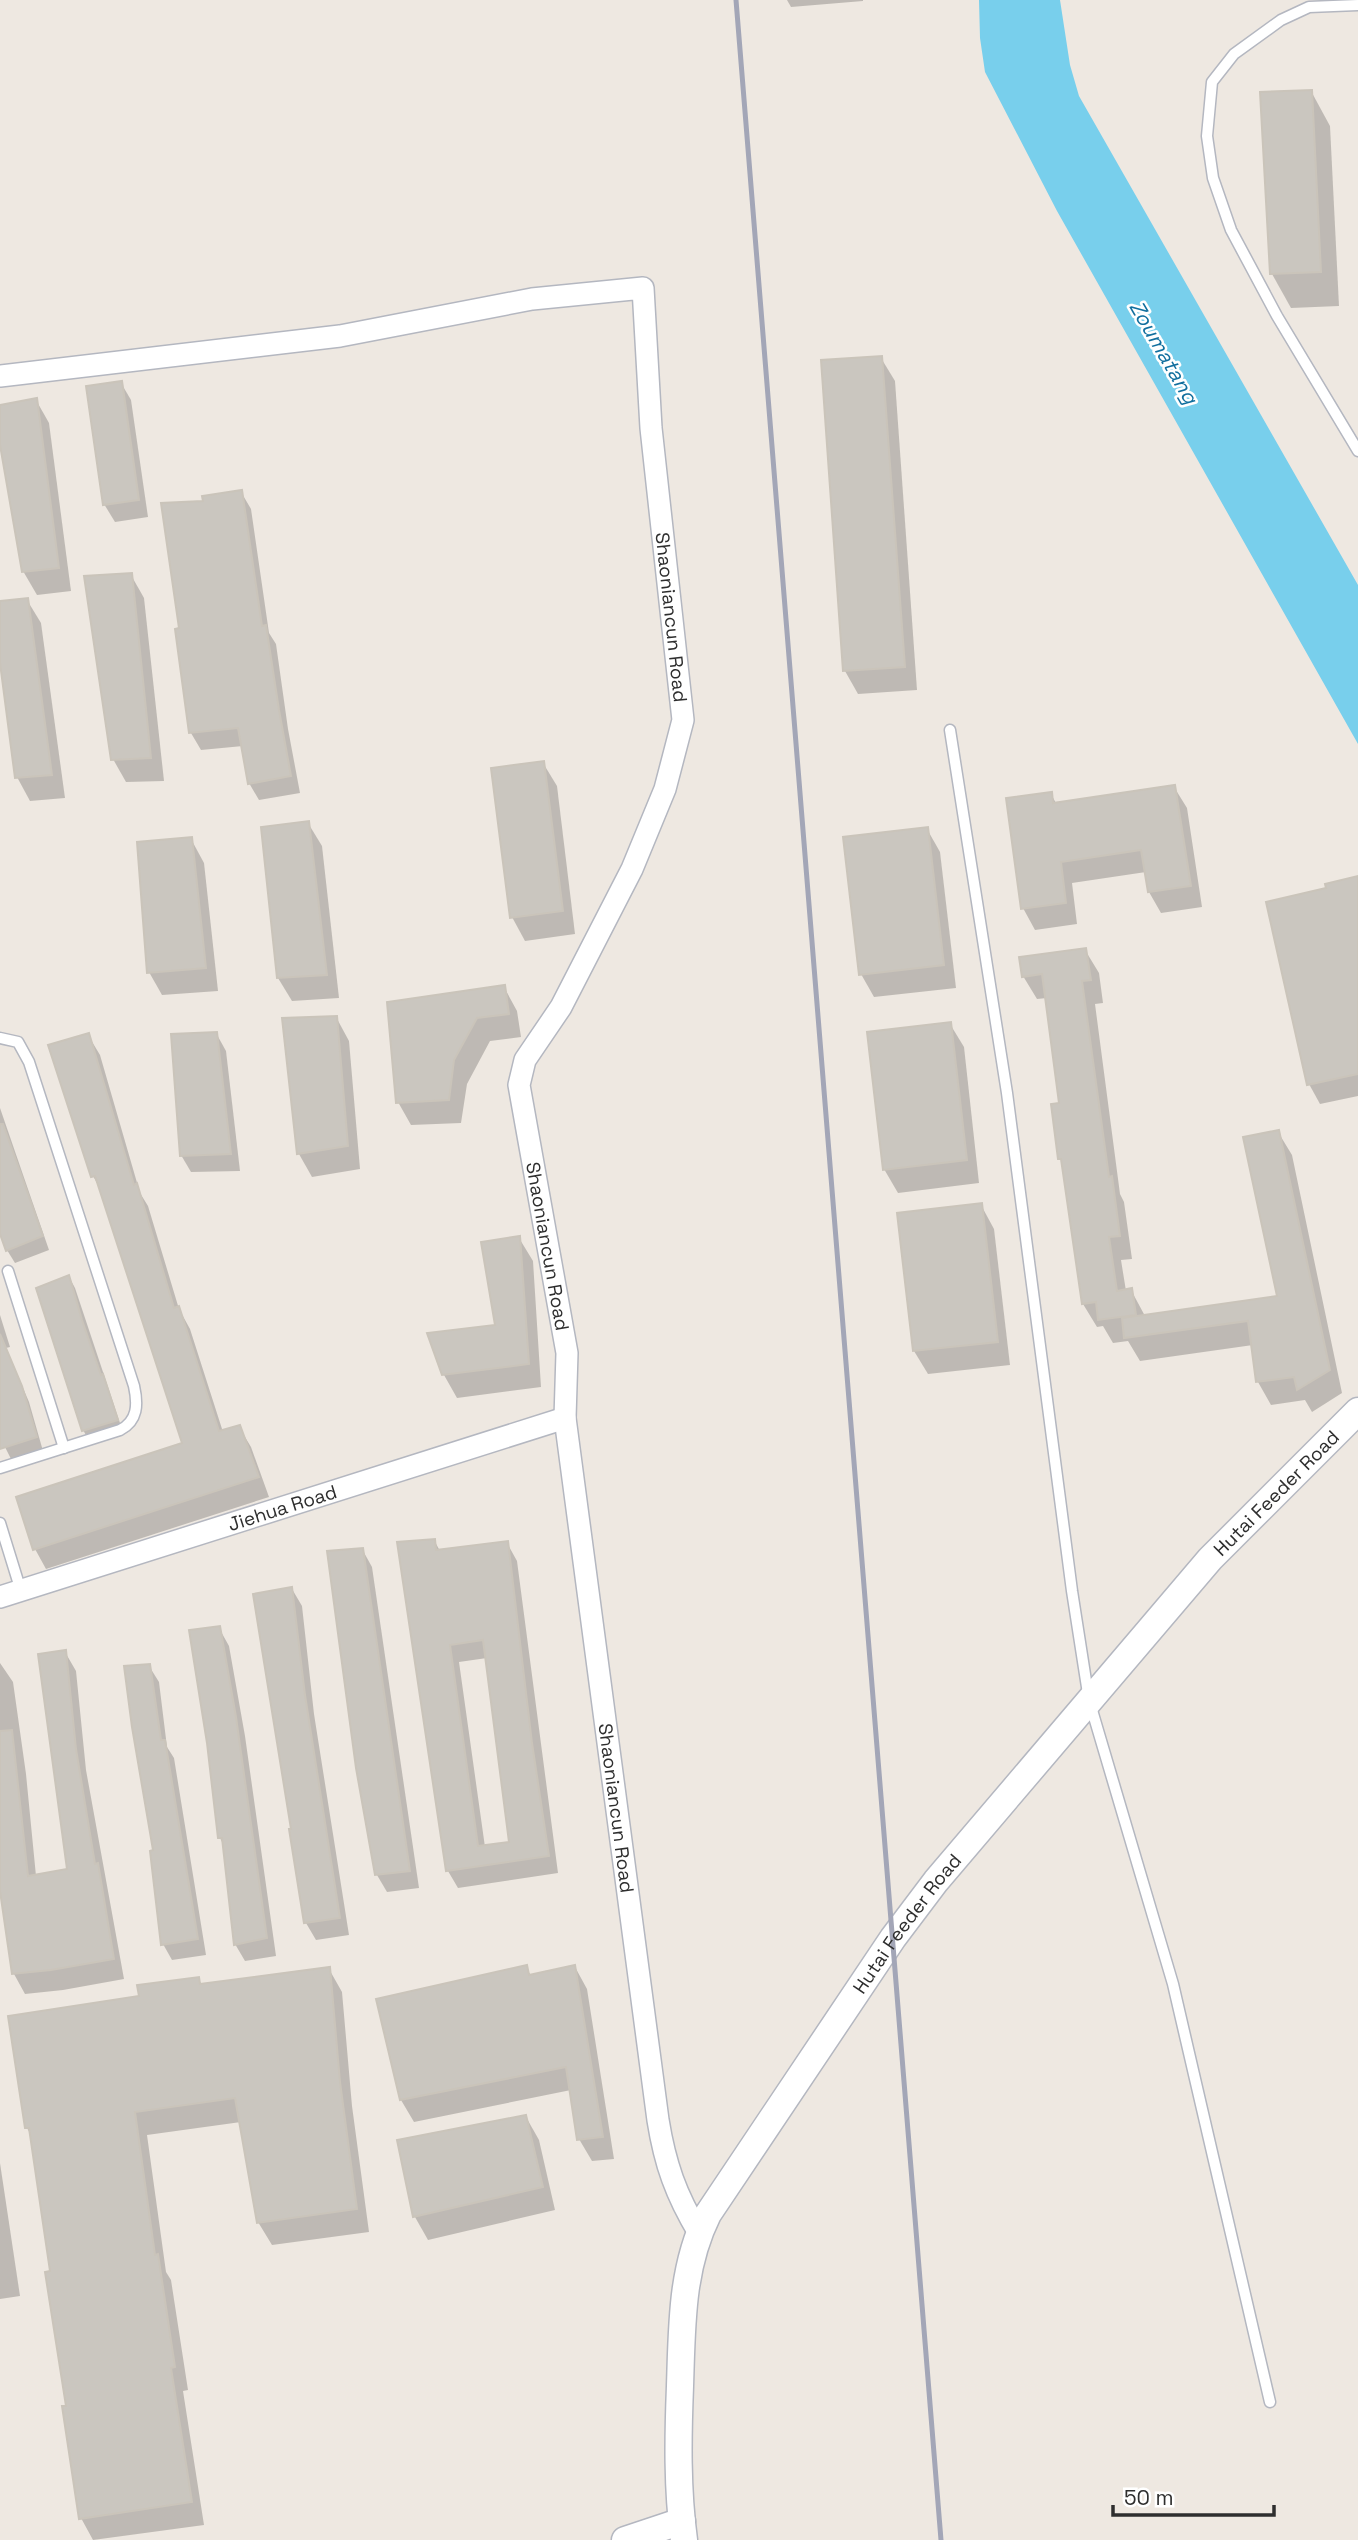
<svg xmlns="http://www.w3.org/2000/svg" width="1358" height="2540" font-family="'Space Grotesk',sans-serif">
<rect width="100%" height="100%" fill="#eee8e1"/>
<path fill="#78cfec" d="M979,0H1060L1070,65L1079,96L1358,585V744L1057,211L985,72L980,38Z"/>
<g fill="#0003" fill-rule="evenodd">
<path d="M787,0H863V1L791,7Z"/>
<path d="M1311,91L1330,126L1339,306L1291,308L1272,274Z"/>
<path d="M881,358L895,381L917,690L858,694L845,671Z"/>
<path d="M121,383L131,400L148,517L115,522L104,504Z"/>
<path d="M36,400L49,423L71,591L37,595L23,571L0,434V407Z"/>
<path d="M241,492L251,509L269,633L276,644L288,729L300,793L259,800L249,783L243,746L201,750L191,733L177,630H181Z"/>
<path d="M131,575L144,598L164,781L126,782L113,759Z"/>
<path d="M27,600L41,623L65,798L30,801L17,777L0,650V603Z"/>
<path d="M543,763L557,786L575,934L525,941L512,917Z"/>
<path d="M1174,787L1187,808L1202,907L1161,913L1149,892L1146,872L1072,883L1077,924L1035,930L1023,908L1051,794L1057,805Z"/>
<path d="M308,823L322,846L339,998L292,1001L278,978Z"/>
<path d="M927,829L940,852L956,988L874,997L861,974Z"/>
<path d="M191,839L204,863L218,991L162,995L149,972Z"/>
<path d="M1358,878V1096L1320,1104L1309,1084L1328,890Z"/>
<path d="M1085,950L1099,973L1103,1003L1095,1004L1120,1194L1124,1202L1132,1259L1121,1260L1126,1291L1131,1290L1145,1316L1279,1298L1278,1132L1292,1155L1342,1393L1312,1412L1305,1400L1271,1405L1258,1382L1253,1345L1140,1361L1128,1341L1113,1343L1103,1326L1097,1327L1083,1304L1064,1166L1060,1158L1061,1104L1047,998L1037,999L1023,976Z"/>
<path d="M504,987L517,1011L521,1037L490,1041L467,1084L461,1123L411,1125L398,1102Z"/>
<path d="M336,1017L349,1041L360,1169L312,1177L299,1154Z"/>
<path d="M950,1024L964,1047L979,1183L898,1193L884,1169Z"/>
<path d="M216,1033L226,1051L240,1171L191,1172L181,1155Z"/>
<path d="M88,1035L100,1055L140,1193L148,1206L179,1309L190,1329L223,1432L239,1427L251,1447L269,1497L46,1569L35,1549L185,1444L102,1192L93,1176Z"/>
<path d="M0,1108L49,1250L15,1263L7,1250L0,1228Z"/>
<path d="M981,1205L994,1229L1010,1365L928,1374L914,1351Z"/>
<path d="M519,1238L533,1261L541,1387L457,1398L444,1375L497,1327Z"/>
<path d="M69,1277L75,1288L123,1432L90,1442L83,1430Z"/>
<path d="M0,1315L10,1347L6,1348L29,1402L43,1451L12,1461L0,1437Z"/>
<path d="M434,1540L440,1551L507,1543L517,1561L558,1873L458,1888L448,1871L399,1543ZM487,1658L511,1843L485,1847L459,1662Z"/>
<path d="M362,1549L372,1567L419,1888L387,1892L377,1875Z"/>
<path d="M292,1589L302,1606L314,1714L349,1935L316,1940L306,1923L291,1831Z"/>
<path d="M219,1628L229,1646L245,1736L276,1956L245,1961L235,1944L224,1846L220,1838Z"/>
<path d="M65,1652L76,1671L86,1770L124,1979L63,1990L25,1994L14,1974L0,1878V1663L13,1682L26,1774L36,1876L69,1870Z"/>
<path d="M149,1666L159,1682L167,1747L174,1758L206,1955L172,1960L163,1944L155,1852Z"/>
<path d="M526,1967L531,1976L575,1967L587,1989L614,2159L592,2161L579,2139L571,2090L414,2122L401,2100Z"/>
<path d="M329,1969L342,1992L352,2106L369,2232L272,2245L258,2222L241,2122L147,2135L166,2272L171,2280L188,2390L183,2391L204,2525L93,2540L81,2518L52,2273L32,2137L27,2128L141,1997L198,1979L202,1985Z"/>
<path d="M526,2117L539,2140L555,2210L428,2240L415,2217Z"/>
<path d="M0,2163L20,2296L0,2299Z"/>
</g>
<g fill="#cac6bf" stroke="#cac4ba" stroke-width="2" fill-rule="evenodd">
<path d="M1312,90L1321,272L1270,274L1260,92Z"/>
<path d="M882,356L905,667L843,671L821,360Z"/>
<path d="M122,381L139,500L103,505L86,386Z"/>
<path d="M37,398L59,568L22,572L0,445V405Z"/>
<path d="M242,490L262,626L266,625L279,710L291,776L248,784L238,728L189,733L175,629L179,628L161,503L203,501L202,496Z"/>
<path d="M132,573L151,758L111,760L84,576Z"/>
<path d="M28,598L52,775L15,778L0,663V601Z"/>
<path d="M544,761L563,911L510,918L491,768Z"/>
<path d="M1175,785L1191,886L1148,892L1141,850L1061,862L1066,903L1021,909L1006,798L1052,792L1053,803Z"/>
<path d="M309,821L327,975L277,978L261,827Z"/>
<path d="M928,827L944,965L859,975L843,837Z"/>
<path d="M192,837L206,968L147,973L137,842Z"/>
<path d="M1358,876V1074L1307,1085L1266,902L1326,888L1325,884Z"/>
<path d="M1086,948L1091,980L1082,981L1109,1177L1112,1176L1120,1236L1109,1237L1117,1291L1132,1288L1136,1315L1098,1320L1096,1302L1082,1304L1061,1159H1058L1051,1104L1059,1103L1042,974L1022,977L1019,957Z"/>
<path d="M505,985L509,1014L477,1018L454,1060L449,1100L396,1103L387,1002Z"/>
<path d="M337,1016L348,1146L297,1154L282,1018Z"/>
<path d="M951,1022L967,1160L883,1170L867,1032Z"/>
<path d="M217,1032L231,1154L180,1156L171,1034Z"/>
<path d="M89,1033L134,1185L137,1183L174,1308L179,1306L219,1431L240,1425L259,1477L33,1550L16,1497L182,1443L95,1176L91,1177L48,1045Z"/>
<path d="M0,1124H3L43,1236L6,1251L0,1234Z"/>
<path d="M1279,1130L1330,1370L1297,1390L1294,1377L1256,1382L1248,1321L1124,1338L1122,1318L1277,1296L1243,1137Z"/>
<path d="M982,1203L998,1342L913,1351L897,1213Z"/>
<path d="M520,1236L529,1364L442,1375L427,1333L495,1325L481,1242Z"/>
<path d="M69,1275L82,1320L101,1375L103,1374L118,1420L82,1431L36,1288Z"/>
<path d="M0,1334L22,1386L37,1437L0,1449Z"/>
<path d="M435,1539L436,1550L508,1541L532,1743L549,1856L446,1871L397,1542ZM483,1640L509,1842L478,1846L450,1645Z"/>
<path d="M363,1548L410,1871L375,1875L356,1768L327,1551Z"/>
<path d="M292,1587L305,1695L340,1918L304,1923L289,1829H291L253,1594Z"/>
<path d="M220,1626L236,1717L267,1938L234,1945L222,1838H218L207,1743L189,1630Z"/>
<path d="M66,1650L76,1749L95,1864L98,1863L114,1959L51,1970L12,1974L0,1891V1731L12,1730L28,1876L67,1869L38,1654Z"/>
<path d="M150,1664L161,1740H165L198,1939L161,1945L150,1851L153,1850L132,1727L124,1666Z"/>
<path d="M527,1965L529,1975L575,1965L603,2137L577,2140L566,2067L400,2100L376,1999Z"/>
<path d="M330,1967L340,2082L357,2209L257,2223L235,2098L135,2112L155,2255L158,2254L175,2367L171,2368L192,2502L79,2519L62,2406H66L45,2272L50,2271L29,2128H25L8,2016L139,1996L137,1985L199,1977L200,1984Z"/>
<path d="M526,2115L543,2187L413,2217L397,2140Z"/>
</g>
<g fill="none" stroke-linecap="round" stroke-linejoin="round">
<g stroke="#b4b7c0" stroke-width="13">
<g id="service">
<path d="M1358,5L1309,7L1281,20L1234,54L1212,82L1207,136L1213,178L1231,230L1277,316L1358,451"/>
<path d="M950,730L1007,1093L1072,1591L1089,1700L1173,1984L1270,2402"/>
<path d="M0,1038L18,1042L29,1062L134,1386C138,1404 138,1421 120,1430L0,1468"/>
<path d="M8,1271L64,1448"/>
<path d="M0,1523L21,1591"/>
</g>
</g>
<g stroke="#b4b7c0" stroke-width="24">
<g id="minor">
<path id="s1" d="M0,376L340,336L532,299L643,288L651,428L683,720L665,789L632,869L561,1007L525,1060L519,1085L567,1353L565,1418L658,2120C665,2164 676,2195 699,2233"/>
<path id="s2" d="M0,1597L565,1418"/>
</g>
</g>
<g stroke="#b4b7c0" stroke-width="29">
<g id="tertiary">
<path d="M625,2540L682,2521"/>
<path id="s3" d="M684,2540C677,2489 678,2437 680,2386C682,2326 681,2268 708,2214L893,1938L936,1881L1210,1559L1358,1411"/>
</g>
</g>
<use href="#service" stroke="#fff" stroke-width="10"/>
<use href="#minor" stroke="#fff" stroke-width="21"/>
<use href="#tertiary" stroke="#fff" stroke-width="26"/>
<path stroke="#a3a6b7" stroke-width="5" d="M736,0L941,2540"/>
</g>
<g text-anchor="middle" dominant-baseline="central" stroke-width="5" stroke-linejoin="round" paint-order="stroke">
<g font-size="19" fill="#2e2e2e" stroke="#fff">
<text stroke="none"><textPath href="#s1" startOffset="980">Shaoniancun Road</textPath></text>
<text stroke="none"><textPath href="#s1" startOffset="1650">Shaoniancun Road</textPath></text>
<text stroke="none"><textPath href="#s3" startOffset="1250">Hutai Feeder Road</textPath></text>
<text stroke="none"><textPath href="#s2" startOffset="296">Jiehua Road</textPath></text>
<text stroke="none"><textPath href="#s1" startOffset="2217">Shaoniancun Road</textPath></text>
<text stroke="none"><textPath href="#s3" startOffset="682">Hutai Feeder Road</textPath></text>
</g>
<g font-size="21" font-style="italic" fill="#116f9e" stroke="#fff">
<text transform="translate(1164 352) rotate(60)">Zoumatang</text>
</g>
</g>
<path d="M1113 2505v10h161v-10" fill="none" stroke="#2e2e2e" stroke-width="3.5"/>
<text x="1124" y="2505" font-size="21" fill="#2e2e2e" stroke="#ffffff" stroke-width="5" paint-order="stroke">50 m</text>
</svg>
